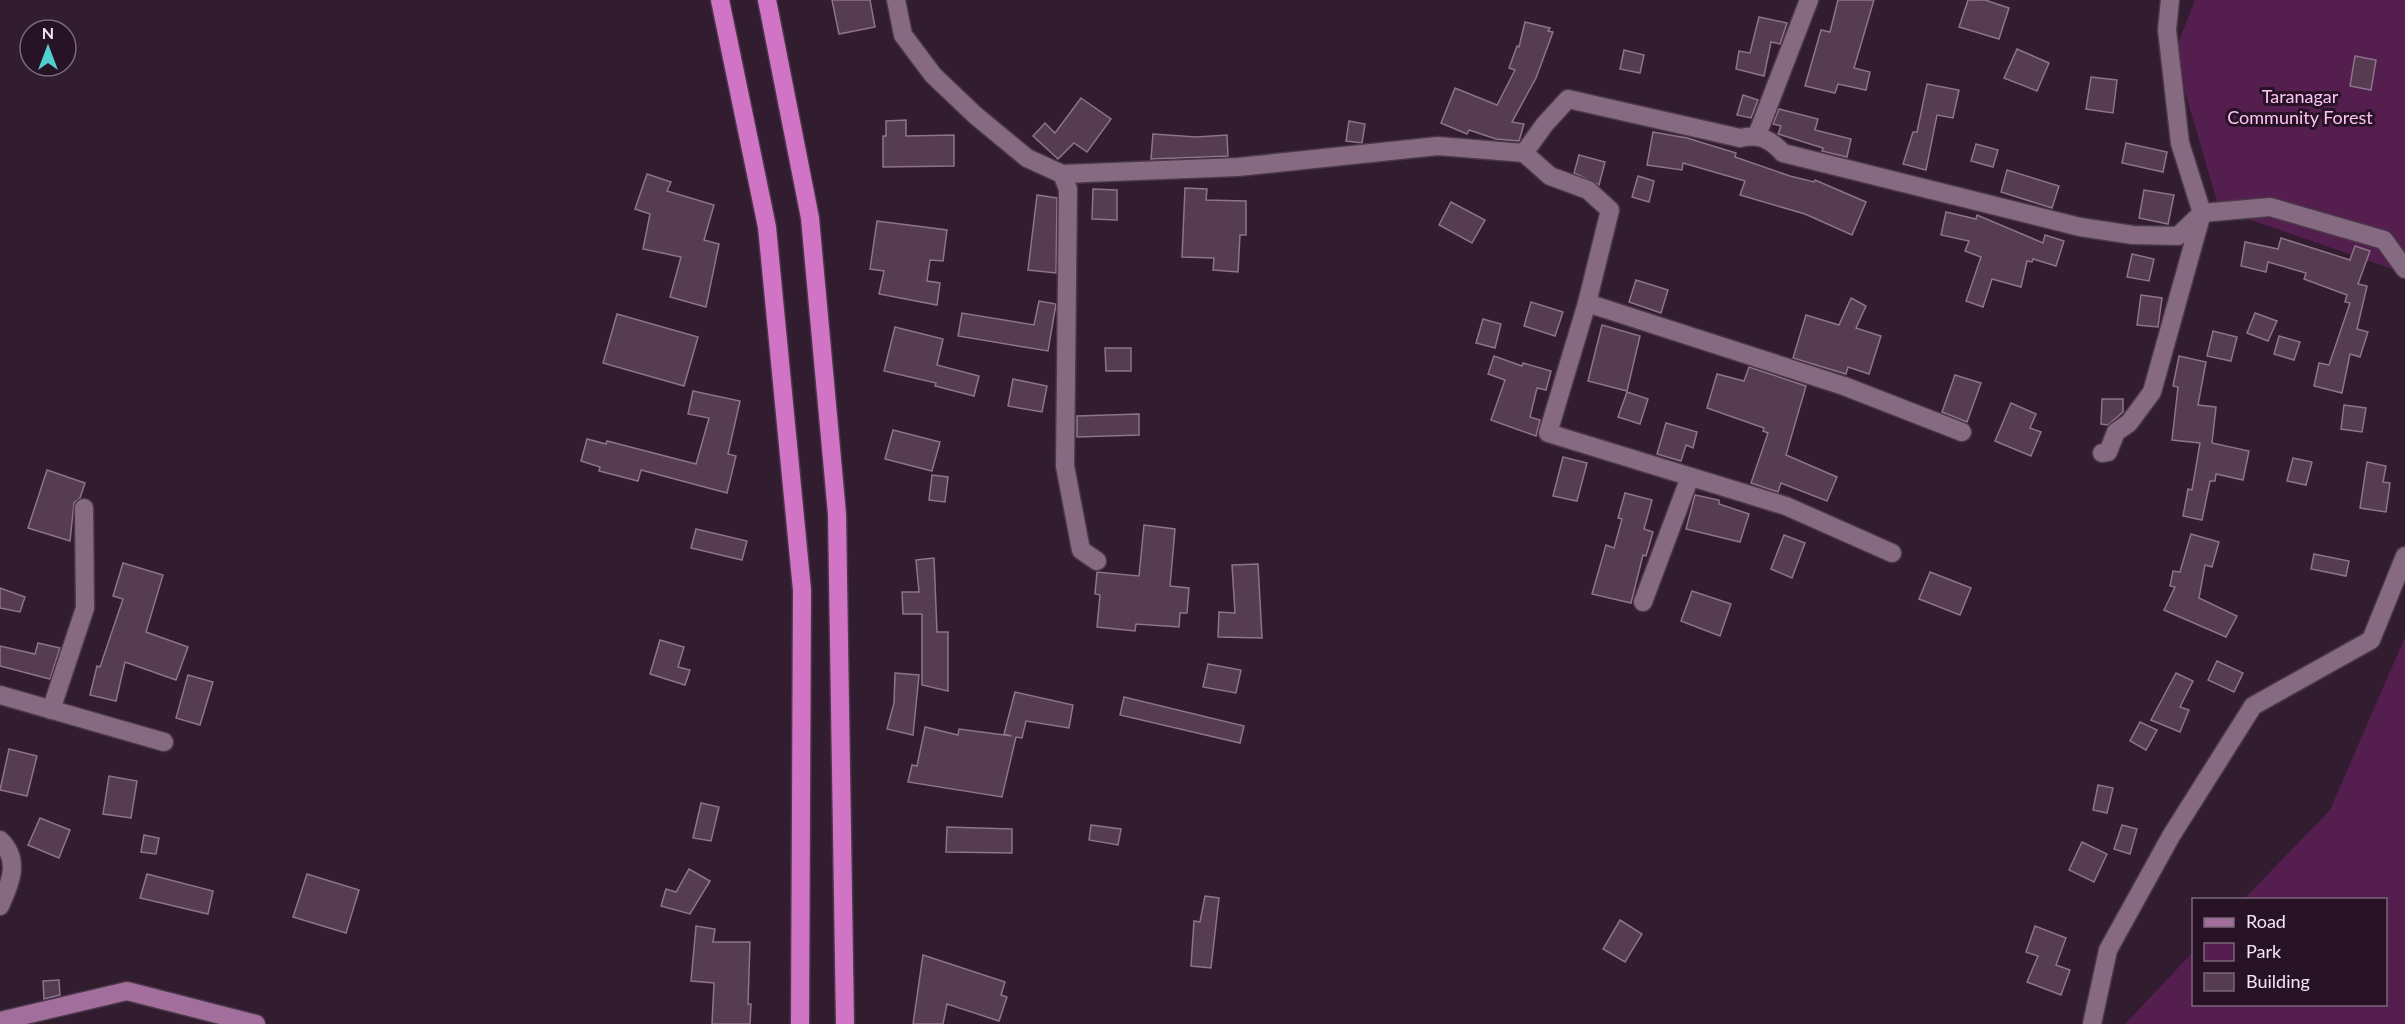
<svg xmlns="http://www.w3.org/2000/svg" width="2405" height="1024" font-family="Lato,sans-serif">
<rect width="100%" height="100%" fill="#321c2f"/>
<g fill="#541e4f">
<path d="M2195,0H2405V277L2404,273L2219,209L2174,53Z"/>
<path d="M2405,637V1024H2125L2193,952L2194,1004H2386V900L2244,899L2330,810Z"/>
</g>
<g fill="#553c51" stroke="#8e738a" stroke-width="1.5">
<path d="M832,0H870L875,27L839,34Z"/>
<path d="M1838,0H1874L1854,68L1870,72L1866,90L1838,84L1835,93L1805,86L1821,30L1830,32Z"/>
<path d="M1968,0H1985L2009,8L1999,39L1959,27Z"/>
<path d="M1759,17L1787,23L1780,44L1771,42L1764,76L1736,69L1739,51L1750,53Z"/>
<path d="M1525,22L1550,28L1548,31L1553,32L1536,78L1512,122L1524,124L1519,141L1496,139L1469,130L1467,134L1441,123L1455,88L1497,105L1515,70L1509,68L1517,46L1519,47Z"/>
<path d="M2017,49L2049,63L2037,91L2004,78Z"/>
<path d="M1624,50L1644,55L1640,73L1620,69Z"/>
<path d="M2355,56L2376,60L2371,90L2350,86Z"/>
<path d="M2091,77L2117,80L2113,113L2086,109Z"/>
<path d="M1927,84L1959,90L1953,118L1937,115L1926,170L1903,164L1913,132H1917Z"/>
<path d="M1743,95L1758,100L1751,118L1737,115Z"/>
<path d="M1081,98L1111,119L1087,152L1074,143L1058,159L1033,136L1045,123L1055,133Z"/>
<path d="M1779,109L1818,119L1815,130L1851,139L1847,157L1822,151L1823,148L1778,134L1781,126L1773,124Z"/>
<path d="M906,120V136L954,135V166L883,167V136H886V121Z"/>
<path d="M1349,121L1365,124L1362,143L1346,141Z"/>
<path d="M1653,132L1687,138L1736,153L1735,157L1790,176L1814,182L1815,180L1866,202L1852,235L1805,214L1740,195L1745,181L1683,163L1682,170L1647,165Z"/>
<path d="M1153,134L1196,137L1227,135L1228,156L1151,159Z"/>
<path d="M2126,143L2167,152L2163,172L2122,163Z"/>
<path d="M1976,144L1998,150L1993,167L1971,161Z"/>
<path d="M1579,155L1605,162L1599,185L1574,173Z"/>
<path d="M2007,170L2059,186L2052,208L2001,192Z"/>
<path d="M647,174L671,182L667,191L714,205L704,240L719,244L706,307L670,297L681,257L643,249L650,214L635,209Z"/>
<path d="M1638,176L1654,181L1649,202L1632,197Z"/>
<path d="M1185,188L1207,189L1206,200L1246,201V235H1240L1238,272L1213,270L1214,258L1182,257Z"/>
<path d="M1093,189L1117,190V220L1092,219Z"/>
<path d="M2144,190L2174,195L2168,224L2139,218Z"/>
<path d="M1037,195L1057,198L1056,273L1028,270Z"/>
<path d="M1451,202L1485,220L1472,243L1439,225Z"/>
<path d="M1946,212L1976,219L1977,215L2043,243L2045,235L2064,241L2056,266L2033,259L2032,262L2027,261L2021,287L1992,279L1983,307L1966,301L1981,257L1965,251L1969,241L1941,235Z"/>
<path d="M877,221L947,230L943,261L930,260L927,281L940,283L937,305L879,294L884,271L870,269Z"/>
<path d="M2281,238L2350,260L2355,246L2370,251L2358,284L2367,286L2357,329L2368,332L2360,357L2350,354L2342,393L2314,386L2319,363L2329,365L2350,303L2345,302L2347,295L2304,279L2306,273L2268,262L2266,272L2241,266L2245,242L2278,249Z"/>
<path d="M2132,254L2154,259L2149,281L2127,277Z"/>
<path d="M1636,280L1668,290L1661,313L1629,302Z"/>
<path d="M2141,295L2162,298L2158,327L2137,325Z"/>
<path d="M1851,298L1866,306L1856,328L1881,336L1869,374L1848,367L1846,374L1793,358L1806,315L1839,325Z"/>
<path d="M1039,301L1056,304L1048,351L958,336L962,313L1034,325Z"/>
<path d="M1531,302L1563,312L1555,336L1524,326Z"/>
<path d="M2255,313L2277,321L2268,341L2247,333Z"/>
<path d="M617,314L698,337L684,386L603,363Z"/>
<path d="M1483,319L1501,324L1495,348L1476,343Z"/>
<path d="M1602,325L1640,336L1627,391L1588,381Z"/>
<path d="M895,327L943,339L937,365L979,376L974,396L935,386L936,383L884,371Z"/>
<path d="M2213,331L2237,337L2231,361L2207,356Z"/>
<path d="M2279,336L2300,342L2294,360L2274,354Z"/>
<path d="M1105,348H1131V371H1106Z"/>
<path d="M1494,356L1522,366L1523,363L1551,371L1546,390L1537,388L1530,417L1540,420L1536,436L1491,420L1505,380L1488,374Z"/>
<path d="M2179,356L2206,362L2198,405L2216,407L2212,443L2249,451L2243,480L2216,474L2215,481H2210L2202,520L2183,516L2188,489L2192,490L2200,443L2172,440L2178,387L2173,386Z"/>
<path d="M1749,367L1806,386L1786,455L1837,477L1827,501L1781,483L1778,492L1751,483L1768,433L1763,431L1764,428L1707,408L1717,374L1744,381Z"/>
<path d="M1955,375L1981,383L1967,422L1942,412Z"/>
<path d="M1013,379L1047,386L1042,412L1008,406Z"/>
<path d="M693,391L740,401L728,454L736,456L727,493L641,470L638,481L599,471L600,467L581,461L587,439L606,444L607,441L696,464L709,418L688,414Z"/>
<path d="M1627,392L1648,399L1640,424L1618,417Z"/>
<path d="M2102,399H2123V412L2108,425L2101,424Z"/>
<path d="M2011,403L2036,414L2030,428L2041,432L2031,456L1995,441Z"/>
<path d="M2344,405L2366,408L2362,432L2341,429Z"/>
<path d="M1139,414V435L1077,437V416Z"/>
<path d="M1666,423L1697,432L1693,448L1686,445L1681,461L1657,454Z"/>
<path d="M893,430L940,442L932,471L885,459Z"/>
<path d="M1563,457L1587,463L1577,501L1553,496Z"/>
<path d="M2293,458L2312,462L2306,485L2287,481Z"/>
<path d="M2367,462L2386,466L2383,482L2390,483L2386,512L2360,508Z"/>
<path d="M47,470L85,483L80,498L74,503L70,541L28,528Z"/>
<path d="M932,475L948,477L945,502L929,500Z"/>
<path d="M1625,493L1652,500L1644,529L1653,532L1646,556L1643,555L1631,603L1592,594L1606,545L1614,548L1622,519L1618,518Z"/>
<path d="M1695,495L1719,500V504L1749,514L1740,542L1686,529Z"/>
<path d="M1144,525L1175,529L1170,586L1189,588L1187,613H1180L1179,627L1136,624L1135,631L1097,627L1100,595L1095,594L1097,572L1139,576Z"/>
<path d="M696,529L747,541L742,560L691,548Z"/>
<path d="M2191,534L2219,542L2212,567L2205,565L2199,598L2237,616L2226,637L2164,610L2175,587L2170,586L2173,571L2180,572Z"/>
<path d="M1784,535L1805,543L1792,578L1771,569Z"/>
<path d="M2314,554L2349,561L2346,576L2311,569Z"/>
<path d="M934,558L937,632H948V691L922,685V614H903L902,592H919L916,560Z"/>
<path d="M123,563L163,575L146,632L188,647L176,680L125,662L116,701L90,695L97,666L100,667L123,599L113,596Z"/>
<path d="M1258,564L1262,638L1218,637L1219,612L1235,613L1232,565Z"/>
<path d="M1930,572L1971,588L1960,615L1919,599Z"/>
<path d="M0,588L25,597L20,612L0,608Z"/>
<path d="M1692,591L1731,604L1720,636L1681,621Z"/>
<path d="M660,640L684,647L678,667L690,670L685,685L650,674Z"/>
<path d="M38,643L60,648L50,679L0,666V646L35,654Z"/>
<path d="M2217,661L2243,673L2234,692L2208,680Z"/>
<path d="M1208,664L1241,670L1236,693L1203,687Z"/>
<path d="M895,673L919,675L913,735L887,729L894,703Z"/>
<path d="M2176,673L2193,681L2180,707L2189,710L2180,732L2151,720Z"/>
<path d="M188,675L213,682L200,725L176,718Z"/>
<path d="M1015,692L1073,705L1069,728L1026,721L1022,738L1016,737L1002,797L908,782L912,765L917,766L925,727L958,735L959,729L1012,736L1004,734Z"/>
<path d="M1124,697L1244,726L1240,743L1120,715Z"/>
<path d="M2140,722L2157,730L2146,750L2130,741Z"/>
<path d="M9,749L37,756L27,796L0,790Z"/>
<path d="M109,776L137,781L131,818L103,814Z"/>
<path d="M2098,785L2113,788L2107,813L2093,810Z"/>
<path d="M701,803L719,807L711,841L693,838Z"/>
<path d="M40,818L70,830L59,858L28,845Z"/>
<path d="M1091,825L1121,829L1118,845L1089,840Z"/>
<path d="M2122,825L2137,829L2130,854L2114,849Z"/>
<path d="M947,827L1012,829V853L946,852Z"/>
<path d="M144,835L159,838L156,854L141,852Z"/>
<path d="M2082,842L2107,854L2094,882L2069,870Z"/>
<path d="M689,869L710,881L690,914L661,906L666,889L676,892Z"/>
<path d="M147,874L213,891L208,914L140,898Z"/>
<path d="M307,874L359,890L346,933L293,917Z"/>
<path d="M1205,896L1219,898L1211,968L1191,966L1194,921L1200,922Z"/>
<path d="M1620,920L1642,934L1625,962L1603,949Z"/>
<path d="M696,926L715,929L713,942H750L748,1004H751L750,1024H712L714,983L691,981Z"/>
<path d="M2035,926L2066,938L2056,965L2070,970L2061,995L2027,982L2038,956L2026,952Z"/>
<path d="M923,955L1005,982L1001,995L1007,997L999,1021L947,1004L943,1024H913Z"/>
<path d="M59,980L60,995L44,999L43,981Z"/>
</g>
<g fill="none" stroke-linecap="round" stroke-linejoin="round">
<g stroke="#4a3748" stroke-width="21">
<g id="minor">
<path d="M896,0L903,35L933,75L975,115L1027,158L1062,174L1238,167L1438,146L1524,153L1545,124L1568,99L1740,138C1759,134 1769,138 1783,153L2080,227L2133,235L2178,236L2202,213L2270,207L2384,240L2405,269"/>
<path d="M1757,135L1809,0"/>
<path d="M1524,153L1550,176L1588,190L1610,210L1587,303L1844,386L1962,432"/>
<path d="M1062,174L1068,189L1065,466L1081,550L1097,561"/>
<path d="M1587,303L1548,433L1786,506L1892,553"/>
<path d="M2102,453L2108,452L2116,432L2129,423L2152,392L2202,213L2180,143L2167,30L2170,0"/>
<path d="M1643,602L1690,477"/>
<path d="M0,695L164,742"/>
<path d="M51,710L85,608L84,508"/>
<path d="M0,840C21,860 10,884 0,906"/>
<path d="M2092,1024L2108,950L2171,836L2253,706L2371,640L2405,556"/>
</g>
</g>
<g stroke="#4a3748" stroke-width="21">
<path id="secondary" d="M0,1021L127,991L256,1024"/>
</g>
<g stroke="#4a3748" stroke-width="21">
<g id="trunk">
<path d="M720,0L767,227L802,590L800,1024"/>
<path d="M767,0L810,218L837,514L845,1024"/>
</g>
</g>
<use href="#minor" stroke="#856a81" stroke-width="18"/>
<use href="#secondary" stroke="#a26e9b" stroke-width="18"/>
<use href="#trunk" stroke="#d174c6" stroke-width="18"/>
</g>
<g text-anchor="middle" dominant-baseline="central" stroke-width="6" stroke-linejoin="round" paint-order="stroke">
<g font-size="18" fill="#fcc3f4" stroke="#281225">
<text x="2300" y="96">Taranagar<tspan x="2300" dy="21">Community Forest</tspan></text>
</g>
</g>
<rect x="2192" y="898" width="195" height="108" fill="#281225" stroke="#7a6778" stroke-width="1.5"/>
<rect x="2204" y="918" width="30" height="9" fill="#a26e9b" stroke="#7a6778" stroke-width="1.5"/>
<text x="2246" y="928" font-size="18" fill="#f6e7f4">Road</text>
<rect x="2204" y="943" width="30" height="18" fill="#541e4f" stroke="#7a6778" stroke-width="1.5"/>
<text x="2246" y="958" font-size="18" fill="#f6e7f4">Park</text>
<rect x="2204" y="973" width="30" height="18" fill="#553c51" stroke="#7a6778" stroke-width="1.5"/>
<text x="2246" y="988" font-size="18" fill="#f6e7f4">Building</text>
<g transform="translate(48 48)"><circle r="28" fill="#281225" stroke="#7a6778" stroke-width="1.5"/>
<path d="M0-4.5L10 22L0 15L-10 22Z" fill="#52cdd0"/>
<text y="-9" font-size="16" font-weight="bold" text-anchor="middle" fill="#f6e7f4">N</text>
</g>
</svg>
